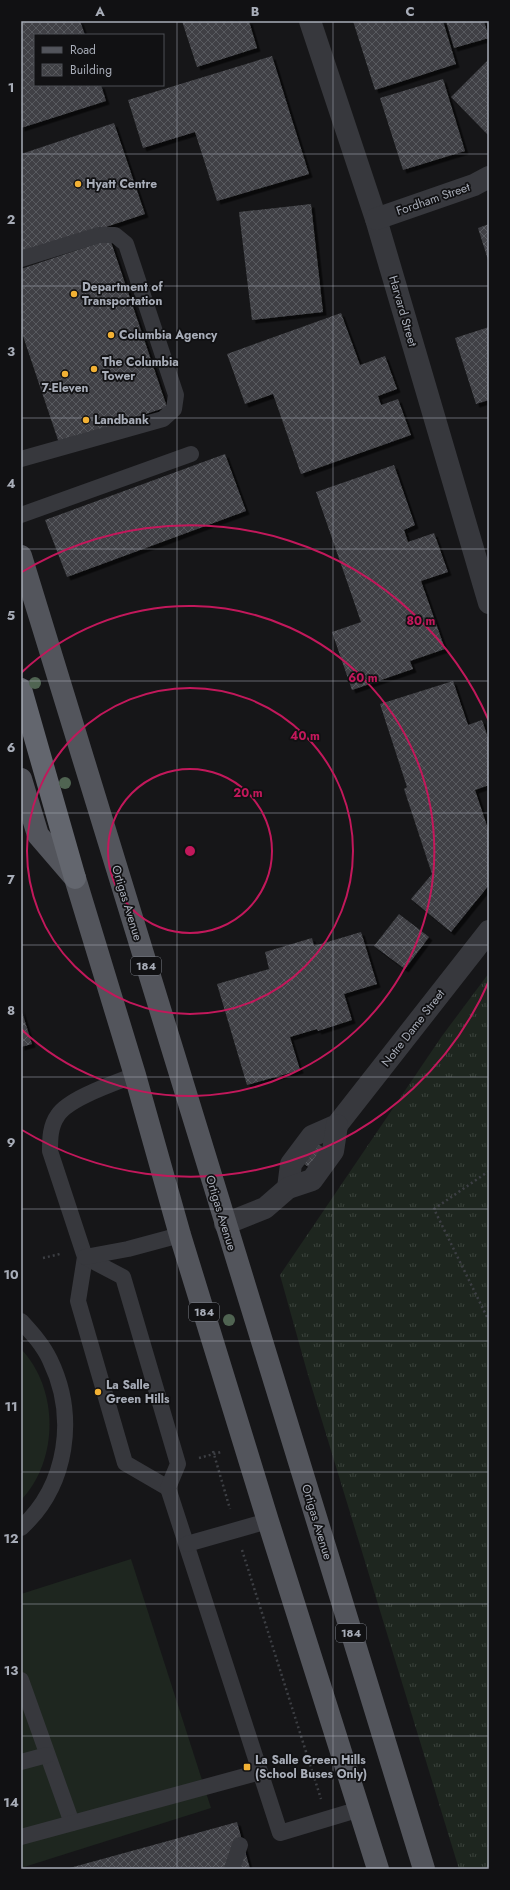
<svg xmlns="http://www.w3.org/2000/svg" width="510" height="1890" font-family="Jost,sans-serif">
<defs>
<pattern id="grass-tufts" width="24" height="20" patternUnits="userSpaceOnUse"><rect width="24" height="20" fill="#1e261f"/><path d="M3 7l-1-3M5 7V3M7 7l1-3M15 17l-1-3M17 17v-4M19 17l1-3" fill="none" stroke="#3c433d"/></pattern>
<pattern id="building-cross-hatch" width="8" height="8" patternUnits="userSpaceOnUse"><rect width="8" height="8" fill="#404145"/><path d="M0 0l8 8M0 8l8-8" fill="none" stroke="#595a5e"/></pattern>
<filter id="shadow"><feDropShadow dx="3.5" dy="3.5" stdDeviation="0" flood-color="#0009"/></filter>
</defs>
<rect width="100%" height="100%" fill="#161618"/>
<path fill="url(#grass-tufts)" d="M489,973V1869H459L308,1375L280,1275L442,1036Z"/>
<g fill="#1e261f">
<path d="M21,1349C59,1389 59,1460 21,1500Z"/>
<path d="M131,1559L211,1808L21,1868V1594Z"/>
</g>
<g fill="url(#building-cross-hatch)" filter="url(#shadow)">
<path d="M21,21H80L85,35H35V85H101L106,101L21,128Z"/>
<path d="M182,21H249L257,48L197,67Z"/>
<path d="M353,21H443L456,64L375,90Z"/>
<path d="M446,21H484L489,38L454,48Z"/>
<path d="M272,56L309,174L217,201L195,132L143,148L128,100Z"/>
<path d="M489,59V136L451,97Z"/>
<path d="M443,79L465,151L403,170L380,98Z"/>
<path d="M114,123L145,214L21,255V154Z"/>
<path d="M311,204L323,312L252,320L239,212Z"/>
<path d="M489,224V263L478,228Z"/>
<path d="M110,239L167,407L59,443L21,330V269Z"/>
<path d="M341,313L360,365L385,356L397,389L378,396L381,405L398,399L411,435L301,474L273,394L245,404L227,354Z"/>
<path d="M489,327V400L476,404L455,338Z"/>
<path d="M225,454L246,511L67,577L45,520Z"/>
<path d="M394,465L415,525L404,530L408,542L434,533L448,572L421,581L445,649L410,661L413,669L352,690L332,632L361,622L316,492Z"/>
<path d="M453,681L468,725L482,720L489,741V785L475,790L489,832V885L451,932L411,899L432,874L404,789L407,787L380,704Z"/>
<path d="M399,914L429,937L405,969L374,946Z"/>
<path d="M361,932L377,984L344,994L352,1020L318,1031L317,1029L290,1037L300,1070L247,1085L217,984L269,969L265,952L312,938L314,946Z"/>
<path d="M21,1009L32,1044L21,1047Z"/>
<path d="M315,1142L327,1150L313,1170L301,1162Z"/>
<path d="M237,1822L250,1869H66Z"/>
</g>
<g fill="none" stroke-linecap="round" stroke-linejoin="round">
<g stroke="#3d3f44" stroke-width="2.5" stroke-dasharray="2 3" stroke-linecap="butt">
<path d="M489,1171L434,1209L489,1321"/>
<path d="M43,1258L60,1254"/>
<path d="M213,1451L230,1509"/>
<path d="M199,1458L221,1452"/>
<path d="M242,1550L321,1799"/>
</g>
<g stroke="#37383d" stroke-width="16">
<path d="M21,259L99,235H115L126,244L176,395L174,409L163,419L21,459"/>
<path d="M21,515L191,454"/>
<path d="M135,1075C115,1083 69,1098 58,1115C50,1126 50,1139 50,1151L85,1257L78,1301L125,1463L168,1488"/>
<path d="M85,1257L123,1277L178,1464L168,1488L280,1833L360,1809"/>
<path d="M85,1257L128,1249L180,1235"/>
<path d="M21,1321C32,1333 43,1345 50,1360C77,1416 68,1485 21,1528"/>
<path d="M187,1544L268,1521"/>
<path d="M21,1680L72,1823"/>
<path d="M21,1762L47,1755"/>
<path d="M21,1837L260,1772"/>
<path d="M232,1869L240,1845"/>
</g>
<g stroke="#37383d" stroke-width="22">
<path d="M310,21L376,219L489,603"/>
<path d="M376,219L474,185L489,177"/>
<path d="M288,1188L291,1164L312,1136L337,1125L489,931"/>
<path d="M225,1224L265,1208L288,1188L312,1180L333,1151L337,1125"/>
</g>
<g stroke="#53555c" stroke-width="22">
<path d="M21,556L424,1869"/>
<path d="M21,779L38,835L75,878L135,1075L180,1235L268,1521L378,1869"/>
</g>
<path stroke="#63666e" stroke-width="22" d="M21,689L75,878"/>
</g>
<g fill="#506452">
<circle cx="35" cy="683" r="6"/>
<circle cx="65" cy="783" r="6"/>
<circle cx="229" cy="1320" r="6"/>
</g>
<path fill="none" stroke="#a8adb8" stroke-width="1" stroke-opacity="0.55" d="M177,21V1869M333,21V1869M21,154H489M21,286H489M21,418H489M21,549H489M21,681H489M21,813H489M21,945H489M21,1077H489M21,1209H489M21,1341H489M21,1472H489M21,1604H489M21,1736H489"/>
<g fill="none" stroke="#c2185b" stroke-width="2">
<circle cx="190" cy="851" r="82"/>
<circle cx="190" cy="851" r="163"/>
<path d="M21 673A245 245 0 1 1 21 1029"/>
<path d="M489 981A326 326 0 0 1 22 1130M22 572A326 326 0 0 1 489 721"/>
</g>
<g fill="#f2b134" stroke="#111113" stroke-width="1.5">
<circle cx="78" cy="184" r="4"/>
<circle cx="74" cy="294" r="4"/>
<circle cx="111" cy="335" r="4"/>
<circle cx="94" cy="369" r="4"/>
<circle cx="65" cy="374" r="4"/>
<circle cx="86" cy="420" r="4"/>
<circle cx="98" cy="1392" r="4"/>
<rect x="243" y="1763" width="8" height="8" rx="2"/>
</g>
<g text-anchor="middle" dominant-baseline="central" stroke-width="3.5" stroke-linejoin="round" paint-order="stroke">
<g fill="#111113" stroke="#7b7e86" stroke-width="1">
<rect x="131" y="957" width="30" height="18" rx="3"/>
<rect x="189" y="1303" width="30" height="18" rx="3"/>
<rect x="336" y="1624" width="30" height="18" rx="3"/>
</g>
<g font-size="11" font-weight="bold" fill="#a8adb8">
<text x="146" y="966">184</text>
<text x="204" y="1312">184</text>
<text x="351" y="1633">184</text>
</g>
<g font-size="12" font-weight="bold" fill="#a8adb8" stroke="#111113" text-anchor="start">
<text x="86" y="184">Hyatt Centre</text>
<text x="82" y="287">Department of<tspan x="82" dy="14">Transportation</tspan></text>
<text x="119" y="335">Columbia Agency</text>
<text x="102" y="362">The Columbia<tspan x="102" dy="14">Tower</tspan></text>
<text x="65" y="388" text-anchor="middle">7-Eleven</text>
<text x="94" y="420">Landbank</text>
<text x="106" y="1385">La Salle<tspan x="106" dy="14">Green Hills</tspan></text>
<text x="255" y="1760">La Salle Green Hills<tspan x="255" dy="14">(School Buses Only)</tspan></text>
</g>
<g font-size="12" fill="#a8adb8" stroke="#111113">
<text transform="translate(433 199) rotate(-19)">Fordham Street</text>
<text transform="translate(403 311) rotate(74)">Harvard Street</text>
<text transform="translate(127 903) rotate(73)">Ortigas Avenue</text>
<text transform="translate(413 1028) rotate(-52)">Notre Dame Street</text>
<text transform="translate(221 1213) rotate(73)">Ortigas Avenue</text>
<text transform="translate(317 1522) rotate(73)">Ortigas Avenue</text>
</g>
</g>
<circle cx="190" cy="851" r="6" fill="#c2185b" stroke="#111113" stroke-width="2"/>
<g font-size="12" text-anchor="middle" font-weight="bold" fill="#c2185b" stroke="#111113" stroke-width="3.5" stroke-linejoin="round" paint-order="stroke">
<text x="421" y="625">80 m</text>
<text x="363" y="682">60 m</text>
<text x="305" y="740">40 m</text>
<text x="248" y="797">20 m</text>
</g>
<rect width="510" height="1890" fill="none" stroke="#111113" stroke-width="44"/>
<rect x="34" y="34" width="130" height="52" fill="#111113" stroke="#4d4f55"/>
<rect x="42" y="47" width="20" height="6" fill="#53555c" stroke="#4d4f55"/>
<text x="70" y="54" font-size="12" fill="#a8adb8">Road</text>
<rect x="42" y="64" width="20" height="12" fill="url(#building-cross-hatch)" stroke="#4d4f55"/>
<text x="70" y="74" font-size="12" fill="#a8adb8">Building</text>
<rect x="22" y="22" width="466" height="1846" fill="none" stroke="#a8adb8" stroke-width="1.5"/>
<g font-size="13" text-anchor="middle" font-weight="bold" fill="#a8adb8">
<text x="100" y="16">A</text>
<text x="255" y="16">B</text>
<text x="410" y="16">C</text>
<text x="11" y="92">1</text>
<text x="11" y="224">2</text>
<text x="11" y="356">3</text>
<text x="11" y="488">4</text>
<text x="11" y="620">5</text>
<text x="11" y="752">6</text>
<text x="11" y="884">7</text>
<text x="11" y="1015">8</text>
<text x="11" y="1147">9</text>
<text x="11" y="1279">10</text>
<text x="11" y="1411">11</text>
<text x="11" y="1543">12</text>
<text x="11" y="1675">13</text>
<text x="11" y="1807">14</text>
</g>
</svg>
